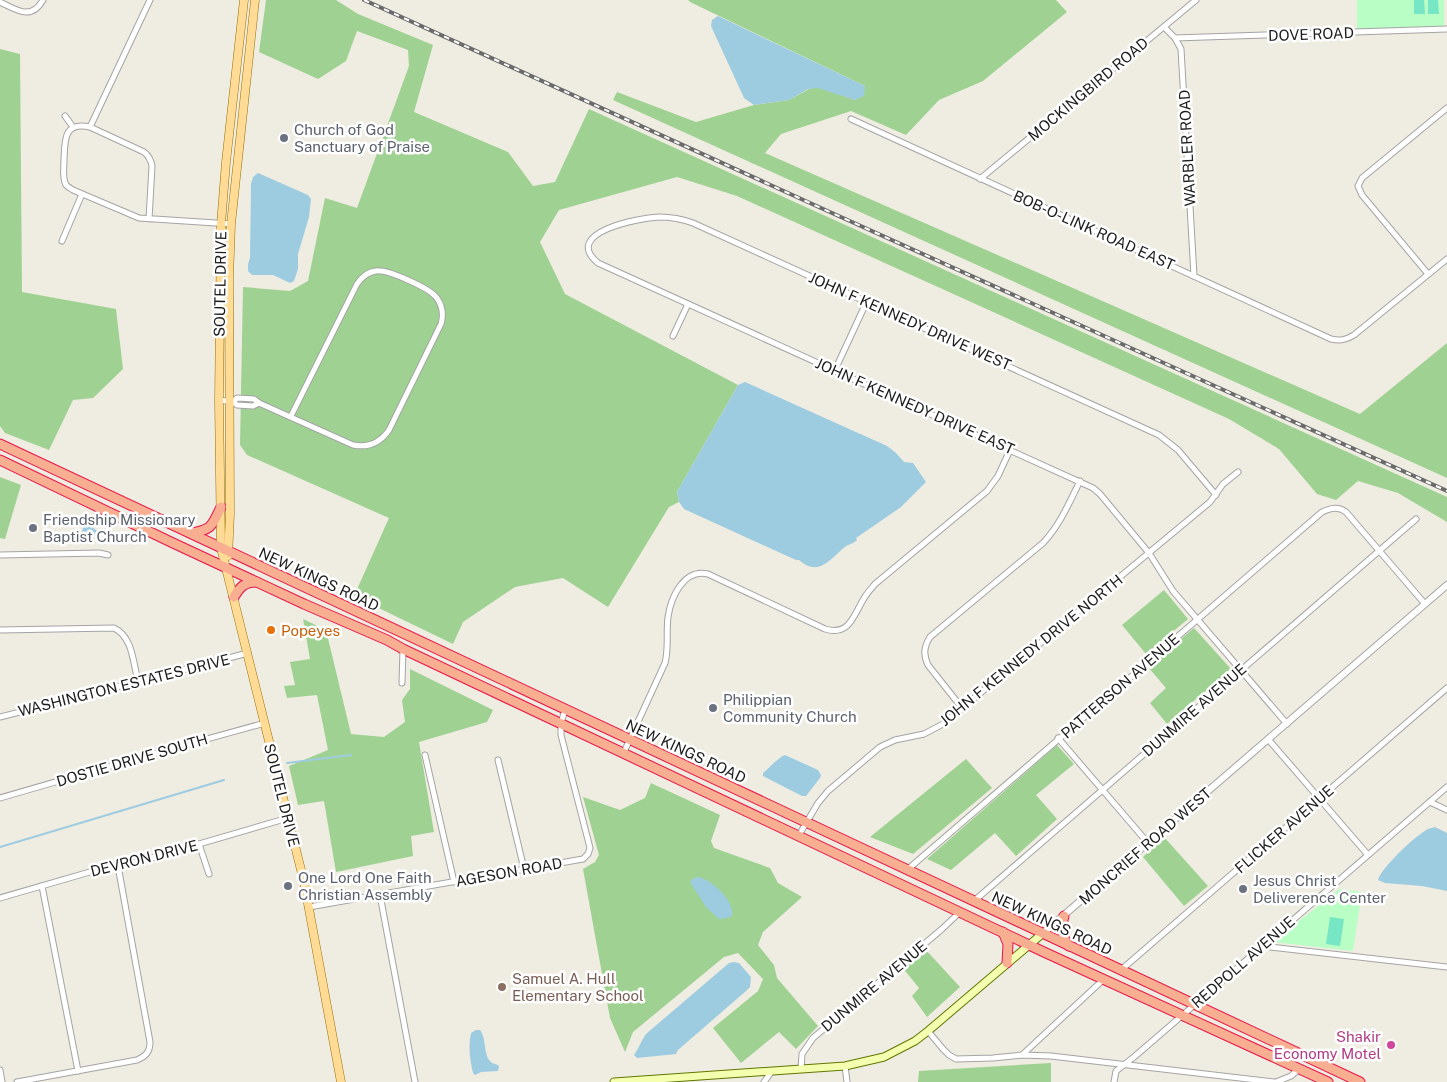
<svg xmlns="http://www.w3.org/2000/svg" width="1447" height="1082" font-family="'Public Sans',sans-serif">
<rect width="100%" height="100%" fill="#efece1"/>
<g fill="#9fd292">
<path d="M266,0H336L358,14L433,45L414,112L508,152L533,186L555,182L589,109L1447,497V522L1398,493L1358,481L1336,500L1317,494L1279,449L1229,419L737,196L677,177L559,210L540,242L565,294L738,385L677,492L679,502L669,507L608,607L563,578L515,587L463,622L453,644L354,596L389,518L247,455L240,445L243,287L290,291L308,281L325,198L357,208L409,66L408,50L357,31L346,61L318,79L259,52Z"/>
<path d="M688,0H1056L1067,12L983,81L939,100L906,135L851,111L781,134L765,153L1360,414L1447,343V478L613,100L617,92L696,122L754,105L789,100L809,89L818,87L855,100L865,86L690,2Z"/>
<path d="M0,49L20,54L22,292L116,309L123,369L93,398L73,400L49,450L5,433L0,426Z"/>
<path d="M0,477L21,485L5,539L0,538Z"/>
<path d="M1164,590L1188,619L1146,654L1122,625Z"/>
<path d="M303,619L326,630L351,734L384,737L405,722L402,700L410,689V669L493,710L487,722L419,742L434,832L411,836L413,856L336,872L324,801L298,805L289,766L328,750L317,695L287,698L284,686L295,685L290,662L310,659Z"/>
<path d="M1194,628L1231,669L1167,724L1150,703L1166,688L1148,667Z"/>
<path d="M1057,745L1074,764L1036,795L1057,819L1016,856L995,833L951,870L927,859Z"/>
<path d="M966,759L992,788L913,854L870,837Z"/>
<path d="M651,783L720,815L711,841L714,848L770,868L778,883L802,897L763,932L758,945L774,965L777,978L818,1026L796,1049L779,1032L741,1063L713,1028L758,991L763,979L738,953L724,957L633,1032L625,1052L610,1018L583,869L595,862L599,855L583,797L620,810L645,798Z"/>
<path d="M1164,837L1208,886L1184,906L1143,857Z"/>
<path d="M924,948L960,987L927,1017L912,996L919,988L902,967Z"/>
<path d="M1051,1063V1082H918L919,1071Z"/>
</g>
<g fill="#b9fec4">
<path d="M1357,0H1444V26L1357,30Z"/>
<path d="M1339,889L1362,892L1353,951L1273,942Z"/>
</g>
<g fill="#77e6c5">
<path d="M1414,0H1424L1425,14H1414Z"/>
<path d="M1428,0H1438L1439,14H1428Z"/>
<path d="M1330,917L1344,919L1340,946L1326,944Z"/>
</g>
<g fill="#9dcce1">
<path d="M718,16L865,86L864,96L855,100L818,88L808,89L789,100L754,105L744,98L711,26L712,20Z"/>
<path d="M258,173L308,195L311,199L309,217L298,254V269L294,281L290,283L273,275H252L248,271V264L250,258L251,184L253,177Z"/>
<path d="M745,382L887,446L895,452L904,462L913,463L926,482L901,507L856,538L857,540C854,543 850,544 846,546C831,558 819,578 799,560H796L684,509L679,502L677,492L738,385Z"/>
<path d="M87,524L96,530L97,531L95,536H84L81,534L84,525Z"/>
<path d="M785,755L818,770L821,775L820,778L806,796H802L763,776V773C769,768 779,757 785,755Z"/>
<path d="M1435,827L1447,833V891L1422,886L1385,883L1378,880C1381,868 1416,835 1428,829C1430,828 1433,828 1435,827Z"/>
<path d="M698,877C711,879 735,901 732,916L727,918L719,919L706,907L690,882L694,878Z"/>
<path d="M734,962L739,963L751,977L750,987L746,991L678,1050L676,1054L637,1058L634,1055C639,1048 641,1041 646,1034L729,963Z"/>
<path d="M476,1030H480C487,1039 483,1055 491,1062C493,1064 497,1064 499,1066L498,1071L481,1072L475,1075L473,1073C470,1059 468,1048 471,1033Z"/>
</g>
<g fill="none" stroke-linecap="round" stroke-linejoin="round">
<g stroke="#9dcce1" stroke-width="2">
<path d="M287,763L351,755"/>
<path d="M0,847L224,780"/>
</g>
<g stroke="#a4a4a4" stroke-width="7">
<g id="minor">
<path d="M0,2C17,10 31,21 43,0"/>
<path d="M1164,27L1175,38L1181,49L1194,276"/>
<path d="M1175,38L1447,29"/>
<path d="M65,116L73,127"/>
<path d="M851,119L1331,339C1340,341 1346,340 1354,335L1447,259"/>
<path d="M90,127L150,0"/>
<path d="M980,179L1196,0"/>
<path d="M149,219L152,166C151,160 149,156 144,152L90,127C63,121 65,141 64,160C64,168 62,178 66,185C68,187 70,188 73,190L139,218L231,224"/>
<path d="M62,241L82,194"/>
<path d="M1428,274L1362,195L1358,186L1362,178L1447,108"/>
<path d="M673,336L688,304"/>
<path d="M835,370L867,301"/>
<path d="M219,400L233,402L237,405L253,406L259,403"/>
<path d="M233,402L237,398L254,399L259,403L353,445C368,448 380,443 389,430L441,324C444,315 442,304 436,297C429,288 387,269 376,271C367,272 362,277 357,284L291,416"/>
<path d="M1216,495L1178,450L1159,435L693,223C682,219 670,217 659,217C640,218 561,232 598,263L1093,488L1100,494L1149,553L1173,591L1287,724"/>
<path d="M0,555L99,553L108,555"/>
<path d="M0,630L114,628C133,637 133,663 138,681"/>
<path d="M402,683L403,649"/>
<path d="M962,708L928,665C923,654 924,647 930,637L1043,543C1060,525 1069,503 1080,481"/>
<path d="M0,717L248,653"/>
<path d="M1058,738L1148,843"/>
<path d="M1268,739L1368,855"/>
<path d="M624,752L665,663C669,648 666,633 668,617C671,597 684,568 708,574L825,629C849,636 853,617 863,600C866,594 871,589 875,584L987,491L998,476L1010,450"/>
<path d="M425,755L454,882"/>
<path d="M498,760L524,869"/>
<path d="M0,798L131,760L265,723"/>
<path d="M1430,802L1447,810"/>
<path d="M799,835L818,803L828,791L880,747L895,740L924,734L943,724L1210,502L1223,484L1238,472"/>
<path d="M199,844L209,874"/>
<path d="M907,870L1322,512C1331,508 1338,506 1346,512L1425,604"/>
<path d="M42,886L78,1071"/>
<path d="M380,895L415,1082"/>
<path d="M0,898L107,867L127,865L288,818"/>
<path d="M974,901L1416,519"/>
<path d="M309,907L583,859L588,854L590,848L561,735V723L565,710"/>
<path d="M1261,946L1447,967"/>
<path d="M1121,970L1447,688"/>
<path d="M928,1031L943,1049L949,1055L956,1059L993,1058L1022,1055L1051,1056L1274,1082"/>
<path d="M1022,1055L1104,979"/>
<path d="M845,1066L847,1082"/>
<path d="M801,1069L802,1054L813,1038L942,929L960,912"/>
<path d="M0,1070L2,1082"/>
<path d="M17,1082L137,1060C146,1056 150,1052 150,1042L118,866"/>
<path d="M764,1082L772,1071"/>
<path d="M1114,1082L1116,1071L1134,1057L1447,787"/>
<path d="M1276,1082L1291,1076L1299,1069"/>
</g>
</g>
<g stroke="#a4a4a4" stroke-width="8">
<path id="tertiary" d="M1042,934L1447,585"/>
</g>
<g stroke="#607700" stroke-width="9">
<path id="secondary" d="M614,1082L845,1066L884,1057L915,1041L928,1031L1042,934"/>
</g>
<g stroke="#957000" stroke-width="9">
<g id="primary">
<path d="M244,0L226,162L221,224L219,400L221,548L304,882L341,1082"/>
<path d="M228,556L230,514L229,278L231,224L255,0"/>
</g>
</g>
<g stroke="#e8134a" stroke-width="11">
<g id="trunk">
<path d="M0,444L1360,1082"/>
<path d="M0,460L173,543L304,604L387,640L403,649L1046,953L1328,1082"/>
<path d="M190,533C212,530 212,526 221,507"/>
<path d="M234,597C240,587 244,582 257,582"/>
<path d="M1064,916C1061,927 1061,936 1069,946"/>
<path d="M1003,932L1008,944L1007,963"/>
</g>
</g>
<use href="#minor" stroke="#fff" stroke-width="5"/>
<use href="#tertiary" stroke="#fff" stroke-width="6"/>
<use href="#secondary" stroke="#f4ffaf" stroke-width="7"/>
<use href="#primary" stroke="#ffdb96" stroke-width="8"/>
<use href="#trunk" stroke="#f7ae91" stroke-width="9"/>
<g stroke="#6b6b6b" stroke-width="4">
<path id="rail" d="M364,0L821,208L1447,491"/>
</g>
<use href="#rail" stroke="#fff" stroke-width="2" stroke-dasharray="5.5" stroke-linecap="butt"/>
</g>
<g fill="#6b7280" stroke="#fff" stroke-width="2">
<circle cx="284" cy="138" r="5"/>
<circle cx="33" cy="528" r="5"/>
<circle cx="713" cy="708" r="5"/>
<circle cx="288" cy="886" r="5"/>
<circle cx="1243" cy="889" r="5"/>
</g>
<circle fill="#e8710a" stroke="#fff" stroke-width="2" cx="271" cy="630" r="5"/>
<circle fill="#8d6e63" stroke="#fff" stroke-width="2" cx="502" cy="987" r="5"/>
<circle fill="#d1479c" stroke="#fff" stroke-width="2" cx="1391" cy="1045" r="5"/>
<g text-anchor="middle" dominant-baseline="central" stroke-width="5" stroke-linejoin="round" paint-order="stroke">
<g font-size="15" fill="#1d1d1d" stroke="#fff">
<text transform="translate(1311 34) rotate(-2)">DOVE ROAD</text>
<text transform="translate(1088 89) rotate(-40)">MOCKINGBIRD ROAD</text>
<text transform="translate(1187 148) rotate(-93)">WARBLER ROAD</text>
<text transform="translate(1094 230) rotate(24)">BOB-O-LINK ROAD EAST</text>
<text transform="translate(220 284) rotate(-89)">SOUTEL DRIVE</text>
<text transform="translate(910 321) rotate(24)">JOHN F KENNEDY DRIVE WEST</text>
<text transform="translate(915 406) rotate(24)">JOHN F KENNEDY DRIVE EAST</text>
<text transform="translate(319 579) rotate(25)">NEW KINGS ROAD</text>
<text transform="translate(1031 650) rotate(-39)">JOHN F KENNEDY DRIVE NORTH</text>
<text transform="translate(124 685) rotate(-14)">WASHINGTON ESTATES DRIVE</text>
<text transform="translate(1120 686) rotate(-41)">PATTERSON AVENUE</text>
<text transform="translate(1194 710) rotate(-41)">DUNMIRE AVENUE</text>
<text transform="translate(686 751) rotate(25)">NEW KINGS ROAD</text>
<text transform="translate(132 760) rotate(-16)">DOSTIE DRIVE SOUTH</text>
<text transform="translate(282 795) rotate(76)">SOUTEL DRIVE</text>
<text transform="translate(1284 829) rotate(-41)">FLICKER AVENUE</text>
<text transform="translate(1145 846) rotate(-41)">MONCRIEF ROAD WEST</text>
<text transform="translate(144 858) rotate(-14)">DEVRON DRIVE</text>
<text transform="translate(509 872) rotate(-10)">AGESON ROAD</text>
<text transform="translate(1052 923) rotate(25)">NEW KINGS ROAD</text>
<text transform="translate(1243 962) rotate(-41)">REDPOLL AVENUE</text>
<text transform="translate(874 986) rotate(-40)">DUNMIRE AVENUE</text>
</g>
<g font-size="15" fill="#5b616d" stroke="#fff" text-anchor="start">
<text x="294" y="129">Church of God<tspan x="294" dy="17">Sanctuary of Praise</tspan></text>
<text x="43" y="519">Friendship Missionary<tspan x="43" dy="17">Baptist Church</tspan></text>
<text x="723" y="699">Philippian<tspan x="723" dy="17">Community Church</tspan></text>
<text x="298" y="877">One Lord One Faith<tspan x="298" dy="17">Christian Assembly</tspan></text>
<text x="1253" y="880">Jesus Christ<tspan x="1253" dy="17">Deliverence Center</tspan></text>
</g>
<g font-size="15" fill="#c56008" stroke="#fff" text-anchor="start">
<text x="281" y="630">Popeyes</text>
</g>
<g font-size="15" fill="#785e54" stroke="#fff" text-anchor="start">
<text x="512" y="978">Samuel A. Hull<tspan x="512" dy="17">Elementary School</tspan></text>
</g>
<g font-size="15" fill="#b23c85" stroke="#fff" text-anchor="end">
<text x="1381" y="1036">Shakir<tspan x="1381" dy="17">Economy Motel</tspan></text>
</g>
</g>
</svg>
